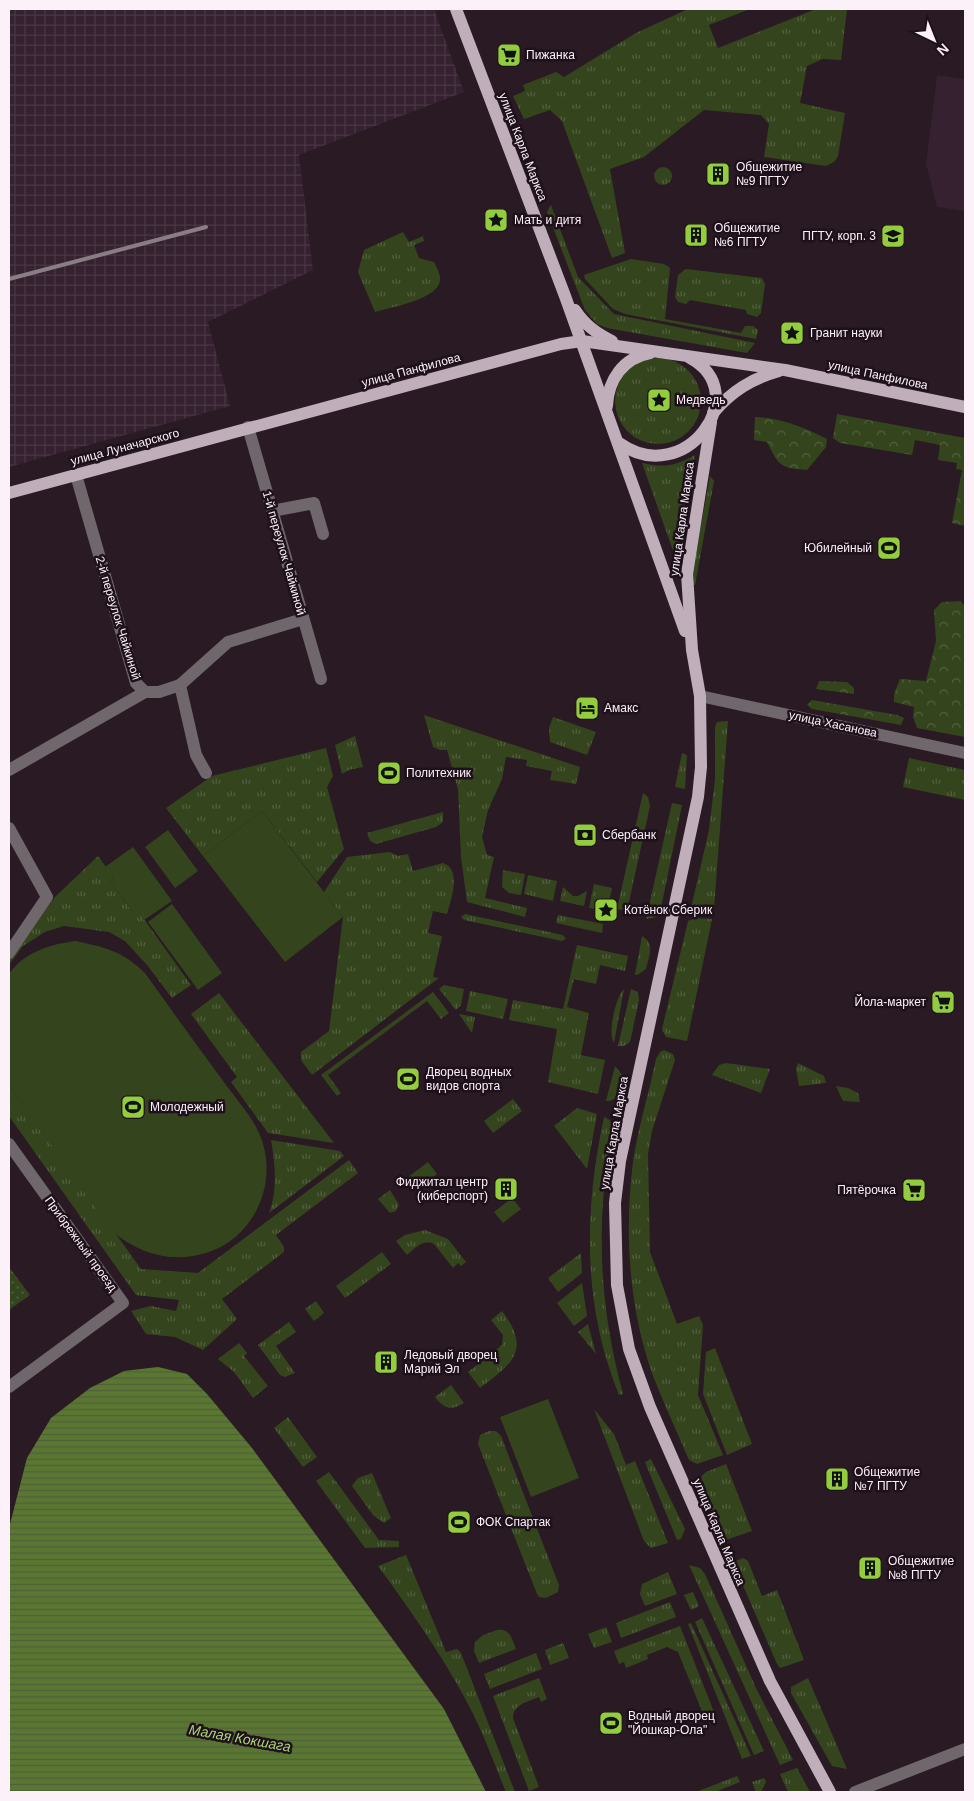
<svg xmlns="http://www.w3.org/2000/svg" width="974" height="1801" font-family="Helvetica,sans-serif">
<defs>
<pattern id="industrial-grid" width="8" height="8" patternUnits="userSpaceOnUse" patternTransform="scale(1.25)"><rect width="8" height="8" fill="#35212f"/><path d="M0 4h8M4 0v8" fill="none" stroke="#493744"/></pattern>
<pattern id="grass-tufts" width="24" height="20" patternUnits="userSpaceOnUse" patternTransform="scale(1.25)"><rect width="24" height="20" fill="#34451d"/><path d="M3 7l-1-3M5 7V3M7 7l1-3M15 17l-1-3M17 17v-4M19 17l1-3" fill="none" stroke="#52603f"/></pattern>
<pattern id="forest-crowns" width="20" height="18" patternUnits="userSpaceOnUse" patternTransform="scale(1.25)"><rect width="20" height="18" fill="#34451d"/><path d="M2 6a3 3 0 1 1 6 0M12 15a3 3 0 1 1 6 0" fill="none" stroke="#52603f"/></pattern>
<pattern id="park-dots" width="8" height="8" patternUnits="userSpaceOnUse" patternTransform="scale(1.25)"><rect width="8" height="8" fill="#34451d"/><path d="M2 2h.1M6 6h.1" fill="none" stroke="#52603f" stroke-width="1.8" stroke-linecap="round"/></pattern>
<pattern id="water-rules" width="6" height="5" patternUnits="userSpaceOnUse" patternTransform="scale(1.25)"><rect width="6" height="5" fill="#597730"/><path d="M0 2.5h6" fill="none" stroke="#525d3e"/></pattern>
</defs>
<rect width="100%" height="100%" fill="#291a24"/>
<path fill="#35212f" d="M937,75L965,79V211L937,207L926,164Z"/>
<path fill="url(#industrial-grid)" d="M9,9H434L464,92L299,155L313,270L208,322L230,406L9,467Z"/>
<g fill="url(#grass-tufts)">
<path d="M688,9H750L709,25L718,48L816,9H847L841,60L823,59L807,66L800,103L845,113L838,156L834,162L826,166L764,157L769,124L761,115L704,110L644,157L610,169L625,253L612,258L562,121L550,110L524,119L513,96L525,91L523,85L556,72L564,77L636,33Z"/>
<circle cx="663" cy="176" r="9"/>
<path d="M551,205L578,277L614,314L755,343L747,353L607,328L597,324L585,310L547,212Z"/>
<path d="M403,232L409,242L423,236L424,241L414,245L419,258L434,262C436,266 439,272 440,277C443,299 392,307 375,312L358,272L364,250Z"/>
<path d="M631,259L664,264L670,268L665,319L741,333L745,326H753L758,330L756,339L625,314L613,309L585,279L584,275Z"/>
<path d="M686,269L762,278L765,284L761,313L757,317L747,314L746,310L690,300L686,304L678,302L675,297L678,275Z"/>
<circle cx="658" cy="401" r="43"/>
<path d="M695,455L676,559L642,463C663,468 676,466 695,455Z"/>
<path d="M710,476L714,481L695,585H690Z"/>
<path d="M424,715L580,767L576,784L550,780L552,771L526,766L527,760L506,757L502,779L488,810L482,837L487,855L494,857L485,898L527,908L525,917L467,902L461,857L458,789L447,750H440L433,747Z"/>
<path d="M553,717L596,732L587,755L550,742L549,728Z"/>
<path d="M728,721L714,909L691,908L709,830L715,779V727L717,722Z"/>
<path d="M355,736L363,767L349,770L342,774L335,745Z"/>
<path d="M326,748L333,776L327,787L344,849L317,882L262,811L203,856L166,808L212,776Z"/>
<path d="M682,753L687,755L685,789L675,787Z"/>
<path d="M909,758L965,770V800L903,787Z"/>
<path d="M643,793L648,797L650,806L627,911L617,909Z"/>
<path d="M672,803L682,805L661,908L656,917L646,919Z"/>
<path d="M443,812V822L436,827L376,844L370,841L367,833Z"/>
<path d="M390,852L398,856L408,854L413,871L443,863C462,869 451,900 447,914L433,911L428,933L442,936L433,977L439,978L312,1075L301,1060V1052L329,1031L343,917L324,892L347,857Z"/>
<path d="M98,856L114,878L110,881L132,911L136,908L191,985L172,998L147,965L125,941L109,932L64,926L45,932L23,946L9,965V958L55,897Z"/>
<path d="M503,870L525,874L521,895L509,893L502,887Z"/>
<path d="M528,875L557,881L553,901L524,894Z"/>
<path d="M594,884L612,888L607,911L589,908Z"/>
<path d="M563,887L573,896H578L587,891L584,906L560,901Z"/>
<path d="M465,914L563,935L566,939L562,941L464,920L461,917Z"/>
<path d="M558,915L603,924L602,933L556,923Z"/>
<path d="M695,918L712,919L687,1041L666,1037L662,1029L688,921Z"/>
<path d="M642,936C655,943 649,957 646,969L637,975H635Z"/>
<path d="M577,945L628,956L625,971L600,965L596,984L574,979L567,1007L589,1013L581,1055L605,1060L598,1094L548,1082L557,1029L509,1020L513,1000L563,1009Z"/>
<path d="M444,985L464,989L461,1005L456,1010L439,989Z"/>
<path d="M624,989L614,1043C607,1034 616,996 624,989Z"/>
<path d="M631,989L638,992L639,1000L630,1042L624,1046H618Z"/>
<path d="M470,991L508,999L503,1019L466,1011Z"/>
<path d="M433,992L449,1013L441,1019L427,1001L328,1075L341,1093L337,1096L321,1075Z"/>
<path d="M219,993L334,1143L268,1133L231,1082L237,1077L191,1014Z"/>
<path d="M459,1014L475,1017L472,1033Z"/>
<path d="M664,1050L673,1054L675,1060L652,1131L648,1154L650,1252L677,1324L699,1316L703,1325L698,1395L723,1455L697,1464L689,1460C677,1432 664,1404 653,1376C629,1309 624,1233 633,1162C638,1128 649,1093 656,1059L660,1052Z"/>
<path d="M726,1063L770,1069L761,1093L712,1075L719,1065Z"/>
<path d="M798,1063L824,1076L826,1083L799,1086L796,1069Z"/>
<path d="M615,1066L622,1075L617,1097L610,1101H606Z"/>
<path d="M9,1085L141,1269L198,1273L349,1160L358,1173L276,1235L284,1247V1252L222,1299L237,1319L203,1350L175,1337L146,1334L131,1311L151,1306L176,1311L179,1300L136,1295L9,1116Z"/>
<path d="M836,1086L848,1088L858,1093L860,1102L843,1101Z"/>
<path d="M513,1099L522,1111L493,1133L484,1121Z"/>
<path d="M577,1108L597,1114L587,1169L554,1126Z"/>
<path d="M604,1117L610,1120L612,1128C596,1222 598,1301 623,1394L619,1395C582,1304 584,1211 604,1117Z"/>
<path d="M271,1140L340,1151L344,1156L269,1213C278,1190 275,1163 271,1140Z"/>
<path d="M428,1162L437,1174L417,1190L407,1178Z"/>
<path d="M390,1190L399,1205L396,1211L390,1213L378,1199Z"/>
<path d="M425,1230L448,1239L466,1262L461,1266L458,1263L453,1268L434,1244C423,1239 415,1248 407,1255L396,1241L405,1235Z"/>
<path d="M382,1252L391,1264L345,1298L336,1286Z"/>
<path d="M581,1253L582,1273L558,1292L548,1278Z"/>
<path d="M582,1283L587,1316L574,1326L557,1303Z"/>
<path d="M316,1301L324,1313L314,1321L305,1309Z"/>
<path d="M502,1311C532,1350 512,1364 480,1388L468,1372L502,1345L503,1335L491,1320Z"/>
<path d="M289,1322L296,1332L276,1346L295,1373L285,1377L280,1375L258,1345Z"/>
<path d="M588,1324L596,1354L578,1332Z"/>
<path d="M239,1343L247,1353L244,1356L268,1386L253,1398L234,1372L218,1359Z"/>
<path d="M715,1348L752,1444L727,1455L703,1394L706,1352Z"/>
<path d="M451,1385L464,1403C451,1411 444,1409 435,1397Z"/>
<path d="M594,1409L614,1434L626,1465L635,1461L668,1543L651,1548L644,1541Z"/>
<path d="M288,1417L317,1457L303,1467L274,1428Z"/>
<path d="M489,1431H496L501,1436L559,1585L558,1592L546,1598L539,1597L537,1594L478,1444L480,1435Z"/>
<path d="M651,1459L685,1529L681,1539L677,1540L645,1462Z"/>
<path d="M726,1464L752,1531L723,1541L699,1479L706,1472Z"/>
<path d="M329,1472L379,1540L399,1541V1547L365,1548L316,1481Z"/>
<path d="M372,1473L391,1518L384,1523L373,1515L352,1486L358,1478Z"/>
<path d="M406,1555L446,1652L457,1649L461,1653L515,1792H506C494,1763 483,1732 468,1704C442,1655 411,1611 378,1566Z"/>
<path d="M743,1558L748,1561L762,1596L777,1590L804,1660L780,1668L777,1664L735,1567L736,1561Z"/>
<path d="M689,1565L700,1568L705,1574L756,1688L793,1760L780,1765Z"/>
<path d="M668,1572L677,1594L645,1606L640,1594L642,1584Z"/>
<path d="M693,1592L699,1606L691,1610L684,1595Z"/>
<path d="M670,1602L676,1617L621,1638L616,1623Z"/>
<path d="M702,1618L764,1751L754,1755L695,1622Z"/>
<path d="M691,1623L751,1756L742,1759L688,1624Z"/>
<path d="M680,1626L716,1717L706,1721L678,1652L667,1647L647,1655L648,1659L626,1668L624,1662L619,1664L614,1651Z"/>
<path d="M606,1627L612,1642L594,1648L588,1634Z"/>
<path d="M497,1630C510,1628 512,1639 516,1649L479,1663L474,1651L475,1642L483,1635Z"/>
<path d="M563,1643L569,1658L550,1665L545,1650Z"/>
<path d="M536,1653L542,1669L490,1689L484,1674Z"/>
<path d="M539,1678L547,1699L541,1702L539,1697C528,1702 513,1704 513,1718L539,1787L529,1791L493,1696Z"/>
<path d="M808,1678L847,1769L832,1766L791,1693V1687Z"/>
<path d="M797,1768L810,1792H788L780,1774Z"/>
<path d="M737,1776L740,1782L715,1792H696Z"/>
<path d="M764,1778L766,1782L761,1792H756L752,1782Z"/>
</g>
<g fill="url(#forest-crowns)">
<path d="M837,414L965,438V526L952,523L962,470L956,469L957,463L938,460L940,445L915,440L912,455L840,443L833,438Z"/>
<path d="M755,417C782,418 803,427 827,439L826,447L807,470C780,468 779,466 767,442L754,440Z"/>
<path d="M961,601L965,607V737L917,728L913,717L914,707L894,702V694L900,679L926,681L936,641L934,610L942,602Z"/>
<path d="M819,681L847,682L854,688V694L816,689Z"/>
<path d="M812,700L897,715L904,718L901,725L812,709L807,705Z"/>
</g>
<path fill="url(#park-dots)" d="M9,1267L30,1295L9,1310Z"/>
<g fill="#34451d">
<path d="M262,811L343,917L285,962L203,856Z"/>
<path d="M168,830L198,871L175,888L145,847Z"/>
<path d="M133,847L172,901L144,920L136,909L132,911L110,881L114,878L105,867Z"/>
<path d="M172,904L222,973L198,990L173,956L180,951L173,956L148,922Z"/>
<path d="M76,941C107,948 122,951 145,973C170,1008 195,1043 221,1078C232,1094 247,1110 256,1127C282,1174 258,1236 209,1252C174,1264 141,1255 113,1232L9,1085V974C24,952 51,944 76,941Z"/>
<path d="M512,1198L521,1209L503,1223L494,1212Z"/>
<path d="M548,1399L579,1478L531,1497L500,1417Z"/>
</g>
<path fill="url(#water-rules)" d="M158,1367L187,1374L207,1394L252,1448L444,1709L486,1792H9V1528L27,1458L51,1418L90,1388L124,1371Z"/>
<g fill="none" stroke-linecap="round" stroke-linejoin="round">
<g stroke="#6f676c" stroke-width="12">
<path d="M248,427L321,679"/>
<path d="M76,475L136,683L145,692H159L180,685L196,755L206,773"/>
<path d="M272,511L314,503L323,534"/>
<path d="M180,685L228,642L303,619"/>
<path d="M700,696L965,753"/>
<path d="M9,770L145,692"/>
<path d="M9,828L47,897L9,953"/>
<path d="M9,1144L123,1303L9,1387"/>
<path d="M855,1792L965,1749"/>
</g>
<g stroke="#c0afba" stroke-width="12">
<path d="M456,9L565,296L685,631"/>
<path d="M575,310C585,325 596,333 612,341"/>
<path d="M607,406C608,380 623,358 650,353"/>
<path d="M713,413C732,391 751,379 779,371"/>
<path d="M711,422L687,574L692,650L700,696L701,767L698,797L620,1161L615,1203L617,1285L629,1349L650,1407L770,1681L830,1792"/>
<path d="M619,443C685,490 755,393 690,358"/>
<path d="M9,493L561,344L582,341L785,370L965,407"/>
</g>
<path stroke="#8a7d85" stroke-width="4" d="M9,279L206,227"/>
</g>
<defs>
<g id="supermarket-square" transform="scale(1.25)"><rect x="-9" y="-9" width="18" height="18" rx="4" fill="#93cc3d" stroke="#1f111b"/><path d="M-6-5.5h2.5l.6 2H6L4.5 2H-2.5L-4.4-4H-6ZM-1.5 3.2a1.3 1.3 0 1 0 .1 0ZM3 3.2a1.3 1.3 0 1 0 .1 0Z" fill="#111"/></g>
<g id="building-square" transform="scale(1.25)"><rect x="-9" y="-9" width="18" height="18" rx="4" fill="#93cc3d" stroke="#1f111b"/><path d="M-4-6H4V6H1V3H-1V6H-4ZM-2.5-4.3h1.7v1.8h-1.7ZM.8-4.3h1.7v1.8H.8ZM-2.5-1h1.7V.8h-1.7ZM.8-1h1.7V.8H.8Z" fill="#111"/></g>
<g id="sight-square" transform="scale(1.25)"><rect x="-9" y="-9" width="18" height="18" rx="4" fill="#93cc3d" stroke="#1f111b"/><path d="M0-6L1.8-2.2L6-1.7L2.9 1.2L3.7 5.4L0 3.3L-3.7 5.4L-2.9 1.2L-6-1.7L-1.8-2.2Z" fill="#111"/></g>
<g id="university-square" transform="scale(1.25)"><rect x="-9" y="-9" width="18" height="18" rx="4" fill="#93cc3d" stroke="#1f111b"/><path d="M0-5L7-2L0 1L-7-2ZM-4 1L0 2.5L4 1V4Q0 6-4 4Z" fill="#111"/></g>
<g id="stadium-square" transform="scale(1.25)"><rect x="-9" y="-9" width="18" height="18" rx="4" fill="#93cc3d" stroke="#1f111b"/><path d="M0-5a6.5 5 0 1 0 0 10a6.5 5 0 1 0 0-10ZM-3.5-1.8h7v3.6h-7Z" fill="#111"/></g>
<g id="hotel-square" transform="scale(1.25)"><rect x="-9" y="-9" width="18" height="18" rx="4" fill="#93cc3d" stroke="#1f111b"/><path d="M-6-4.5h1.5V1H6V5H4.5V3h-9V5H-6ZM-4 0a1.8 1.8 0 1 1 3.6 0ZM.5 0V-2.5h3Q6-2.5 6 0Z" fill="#111"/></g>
<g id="bank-square" transform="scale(1.25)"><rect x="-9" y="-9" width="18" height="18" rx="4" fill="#93cc3d" stroke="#1f111b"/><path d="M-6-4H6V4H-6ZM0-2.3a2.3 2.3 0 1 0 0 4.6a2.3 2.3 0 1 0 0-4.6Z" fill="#111"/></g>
</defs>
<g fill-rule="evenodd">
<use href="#supermarket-square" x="509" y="55"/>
<use href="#building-square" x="718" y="174"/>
<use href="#sight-square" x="496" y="220"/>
<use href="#building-square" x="696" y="235"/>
<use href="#university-square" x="893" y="236"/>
<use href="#sight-square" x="792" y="333"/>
<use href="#sight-square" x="659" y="400"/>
<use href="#stadium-square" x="889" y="548"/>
<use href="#hotel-square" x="587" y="708"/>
<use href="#stadium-square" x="389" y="773"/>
<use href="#bank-square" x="585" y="835"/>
<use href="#sight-square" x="606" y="910"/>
<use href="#supermarket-square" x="943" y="1002"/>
<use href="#stadium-square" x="408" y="1079"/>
<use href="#stadium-square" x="133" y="1107"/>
<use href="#building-square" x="506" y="1189"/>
<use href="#supermarket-square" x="914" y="1190"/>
<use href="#building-square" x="386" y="1362"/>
<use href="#building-square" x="837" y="1479"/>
<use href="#stadium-square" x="459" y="1522"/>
<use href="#building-square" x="870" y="1568"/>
<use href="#stadium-square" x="611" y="1723"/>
</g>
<g text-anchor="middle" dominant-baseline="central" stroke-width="5" stroke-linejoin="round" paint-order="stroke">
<g font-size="12" fill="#fcf1f8" stroke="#1f111b" text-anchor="start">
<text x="526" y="55">Пижанка</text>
<text x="736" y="167">Общежитие<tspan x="736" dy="14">№9 ПГТУ</tspan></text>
<text x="514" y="220">Мать и дитя</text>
<text x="714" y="228">Общежитие<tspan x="714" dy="14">№6 ПГТУ</tspan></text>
<text x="876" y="236" text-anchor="end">ПГТУ, корп. 3</text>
<text x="810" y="333">Гранит науки</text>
<text x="676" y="400">Медведь</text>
<text x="872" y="548" text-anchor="end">Юбилейный</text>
<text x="604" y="708">Амакс</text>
<text x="406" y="773">Политехник</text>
<text x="602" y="835">Сбербанк</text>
<text x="624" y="910">Котёнок Сберик</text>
<text x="926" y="1002" text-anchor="end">Йола-маркет</text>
<text x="426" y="1072">Дворец водных<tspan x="426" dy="14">видов спорта</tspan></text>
<text x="150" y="1107">Молодежный</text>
<text x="488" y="1182" text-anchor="end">Фиджитал центр<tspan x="488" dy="14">(киберспорт)</tspan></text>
<text x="896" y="1190" text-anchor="end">Пятёрочка</text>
<text x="404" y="1355">Ледовый дворец<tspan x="404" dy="14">Марий Эл</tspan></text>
<text x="854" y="1472">Общежитие<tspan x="854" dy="14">№7 ПГТУ</tspan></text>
<text x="476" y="1522">ФОК Спартак</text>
<text x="888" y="1561">Общежитие<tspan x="888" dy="14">№8 ПГТУ</tspan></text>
<text x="628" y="1716">Водный дворец<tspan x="628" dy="14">"Йошкар-Ола"</tspan></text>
</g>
<g font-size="12" fill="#fcf1f8" stroke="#1f111b">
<text transform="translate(523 147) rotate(69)">улица Карла Маркса</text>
<text transform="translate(411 370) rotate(-15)">улица Панфилова</text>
<text transform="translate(878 375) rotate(12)">улица Панфилова</text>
<text transform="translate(125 447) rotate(-15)">улица Луначарского</text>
<text transform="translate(682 519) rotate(-82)">улица Карла Маркса</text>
<text transform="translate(284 553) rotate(74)">1-й переулок Чайкиной</text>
<text transform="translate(118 618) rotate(73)">2-й переулок Чайкиной</text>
<text transform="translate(833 724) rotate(12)">улица Хасанова</text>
<text transform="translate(614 1133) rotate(-80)">улица Карла Маркса</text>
<text transform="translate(81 1244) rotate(54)">Прибрежный проезд</text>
<text transform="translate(719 1532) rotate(67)">улица Карла Маркса</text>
</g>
<g font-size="14" font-style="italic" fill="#aad674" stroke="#1f111b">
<text transform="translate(240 1738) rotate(10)">Малая Кокшага</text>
</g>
</g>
<rect width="974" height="1801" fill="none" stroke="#fcf1f8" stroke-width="20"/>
<g transform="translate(934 40) rotate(137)" stroke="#1f111b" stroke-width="4" paint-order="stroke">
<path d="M0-4L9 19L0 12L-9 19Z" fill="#fcf1f8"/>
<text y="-8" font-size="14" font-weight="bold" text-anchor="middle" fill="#fcf1f8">N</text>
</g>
</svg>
